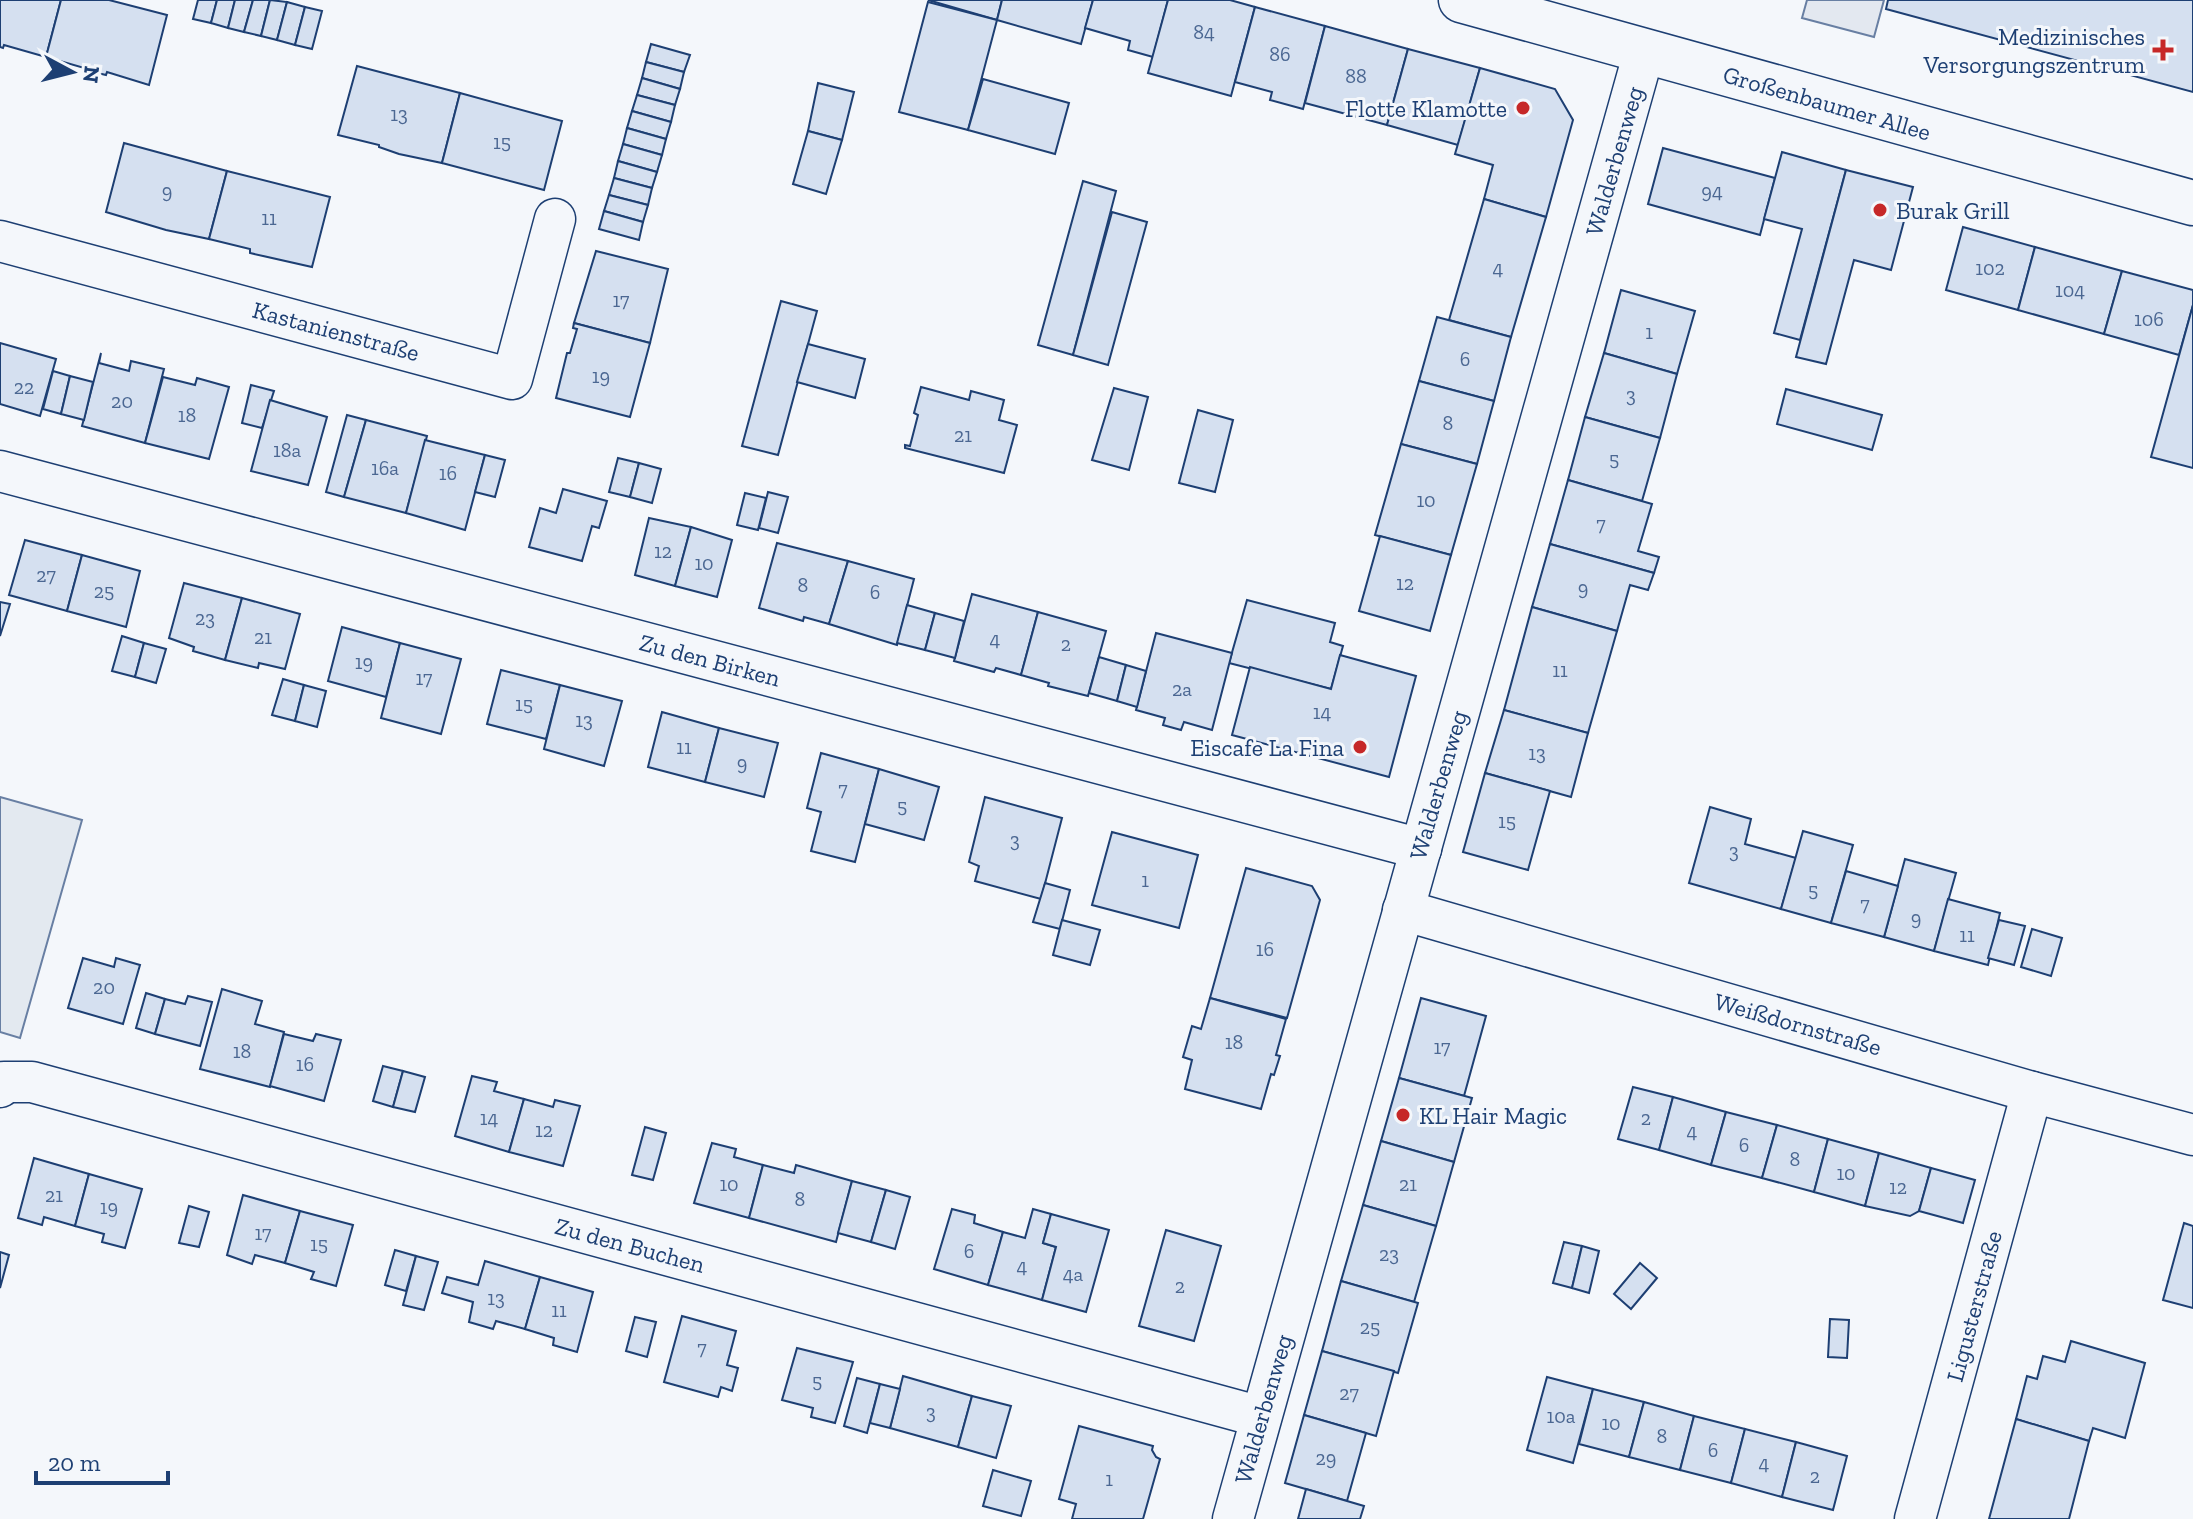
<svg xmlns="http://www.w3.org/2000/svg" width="2193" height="1519" font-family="'Zilla Slab',serif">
<rect width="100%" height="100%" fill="#f4f7fb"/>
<path fill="#e3e9f0" stroke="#687fa3" stroke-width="2" d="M0,797L82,820L20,1038L0,1032Z"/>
<path fill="#e3e8f0" stroke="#687fa3" stroke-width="2" d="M1807,0H1884L1874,37L1802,18Z"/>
<g fill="#d5e0f0" stroke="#1d3f73" stroke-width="2">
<path d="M0,0H61L46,57L4,45L3,48L0,47Z"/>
<path d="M61,0H109L167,15L149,85L107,72L106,75L89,71L88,69L46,57Z"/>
<path d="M198,0H217L211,23L193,19Z"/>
<path d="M217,0H235L228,28L211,23Z"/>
<path d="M235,0H253L244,32L228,28Z"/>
<path d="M253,0H270L261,36L244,32Z"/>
<path d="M270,0L287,2L277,40L261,36Z"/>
<path d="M928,0H1002L997,20Z"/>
<path d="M1002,0H1093L1081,44L997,20Z"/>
<path d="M1093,0H1168L1153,57L1128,50L1130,41L1085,28Z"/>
<path d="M1168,0H1230L1255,7L1231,96L1148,73Z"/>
<path d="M1888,0H2193V92L1886,9Z"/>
<path d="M287,2L305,7L295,45L277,40Z"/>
<path d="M928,2L997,20L968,130L899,112Z"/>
<path d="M305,7L322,11L312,49L295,45Z"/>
<path d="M1255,7L1325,26L1303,109L1270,100L1272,92L1235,82Z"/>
<path d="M1325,26L1408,49L1387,125L1305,103Z"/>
<path d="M651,44L690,55L684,72L646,62Z"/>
<path d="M1408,49L1480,68L1458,145L1387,125Z"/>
<path d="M646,62L684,72L680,89L642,78Z"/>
<path d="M357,66L460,93L442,163L399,154L379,147V145L338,135Z"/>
<path d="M1480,68L1555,89L1573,120L1546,217L1484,199L1493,165L1455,154Z"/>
<path d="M642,78L680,89L675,105L637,95Z"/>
<path d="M983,79L1069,103L1055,154L968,130Z"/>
<path d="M818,83L854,92L842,140L808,131Z"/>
<path d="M460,93L562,121L544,190L442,163Z"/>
<path d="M637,95L675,105L671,122L632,111Z"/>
<path d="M632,111L671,122L666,139L627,128Z"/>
<path d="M627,128L666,139L662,155L623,144Z"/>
<path d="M808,131L842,140L826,194L793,184Z"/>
<path d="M124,143L227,171L209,239L166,230L106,212Z"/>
<path d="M623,144L662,155L657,172L618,161Z"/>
<path d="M1663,148L1775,178L1760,235L1648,204Z"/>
<path d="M1782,152L1846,170L1800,340L1774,333L1802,229L1764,219Z"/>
<path d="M618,161L657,172L652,188L614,178Z"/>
<path d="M1846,170L1913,187L1891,270L1854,260L1826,364L1796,357Z"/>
<path d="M227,171L330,197L312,267L250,253V249L209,239Z"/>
<path d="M614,178L652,188L648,205L609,195Z"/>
<path d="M1083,181L1116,191L1073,355L1038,345Z"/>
<path d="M609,195L648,205L643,222L604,211Z"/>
<path d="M1484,199L1546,217L1511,337L1449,320Z"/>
<path d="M604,211L643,222L639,240L599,229Z"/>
<path d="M1112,212L1147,222L1108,365L1073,355Z"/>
<path d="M1963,227L2035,247L2018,310L1946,290Z"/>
<path d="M2035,247L2122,271L2104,334L2018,310Z"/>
<path d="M596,251L668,269L650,343L574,323Z"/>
<path d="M2122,271L2193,290V305L2179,355L2104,334Z"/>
<path d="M1621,290L1695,311L1677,374L1604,353Z"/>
<path d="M781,301L817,311L778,455L742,446Z"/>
<path d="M2193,305V468L2151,457Z"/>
<path d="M1437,317L1511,337L1494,401L1419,381Z"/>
<path d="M574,323L650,343L630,417L556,398L567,353H570L577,329L573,328Z"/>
<path d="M0,343L56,359L40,416L0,404Z"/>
<path d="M808,344L865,359L855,398L797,382Z"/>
<path d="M101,353L99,363L129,371L131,361L164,369L145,443L82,426Z"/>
<path d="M1604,353L1677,374L1660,438L1585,417Z"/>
<path d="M53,371L70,376L61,414L43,409Z"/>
<path d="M70,376L93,382L84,420L61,414Z"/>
<path d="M163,377L195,385L197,378L229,387L209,459L145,443Z"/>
<path d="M1419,381L1494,401L1477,464L1401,444Z"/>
<path d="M251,385L274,391L262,428L242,423Z"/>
<path d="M921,387L969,400L971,391L1004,400L999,420L1017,425L1004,473L905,448V445L910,446L918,415L914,413Z"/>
<path d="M1114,388L1148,397L1129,470L1092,460Z"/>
<path d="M1786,389L1882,415L1872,450L1777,424Z"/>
<path d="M270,400L327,417L308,485L251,471Z"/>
<path d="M1198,410L1233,420L1215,492L1179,483Z"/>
<path d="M347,415L366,420L344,497L326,492Z"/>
<path d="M1585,417L1660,438L1642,501L1568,480Z"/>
<path d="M366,420L427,436L406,513L344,497Z"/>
<path d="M425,440L485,455L465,530L406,513Z"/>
<path d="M1401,444L1477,464L1451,555L1375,535Z"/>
<path d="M485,455L505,460L495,497L475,492Z"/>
<path d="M618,458L639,463L630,497L609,492Z"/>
<path d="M639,463L661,469L652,503L630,497Z"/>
<path d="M1568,480L1652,504L1638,551L1659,557L1654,573L1550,544Z"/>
<path d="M563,489L607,501L599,528L592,526L582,561L529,547L540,508L556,513Z"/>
<path d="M768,492L788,497L778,533L759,528Z"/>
<path d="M745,493L766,498L758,530L737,525Z"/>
<path d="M649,518L691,527L675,586L635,575Z"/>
<path d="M691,527L732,540L717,597L675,586Z"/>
<path d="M1380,536L1451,555L1430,631L1359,611Z"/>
<path d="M25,540L82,555L67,611L9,595Z"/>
<path d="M777,543L848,561L829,624L804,617L803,621L759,608Z"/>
<path d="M1550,544L1654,573L1648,590L1630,585L1617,631L1532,607Z"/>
<path d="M82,555L140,571L126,627L67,611Z"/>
<path d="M848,561L914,579L897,645L829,624Z"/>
<path d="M184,583L242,598L225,660L193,651L194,647L169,638Z"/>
<path d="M972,594L1038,612L1021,675L996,668L994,672L954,661Z"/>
<path d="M242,598L300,614L285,669L259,663L258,668L225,660Z"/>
<path d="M1247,600L1335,623L1330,642L1343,646L1331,689L1229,663Z"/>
<path d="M0,602L10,604L0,636Z"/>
<path d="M907,605L935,613L925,650L897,643Z"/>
<path d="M1532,607L1617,631L1588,733L1504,710Z"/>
<path d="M1038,612L1106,631L1088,696L1048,686L1049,683L1021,675Z"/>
<path d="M935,613L964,621L955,658L925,650Z"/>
<path d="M342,627L400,643L386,697L328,681Z"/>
<path d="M1156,633L1232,653L1212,730L1184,722L1181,730L1163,725L1165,718L1136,710Z"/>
<path d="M122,636L144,643L135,677L112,671Z"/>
<path d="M144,643L166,649L156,683L135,677Z"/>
<path d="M400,643L461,659L441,734L381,718Z"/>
<path d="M1340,655L1416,676L1389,777L1232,735L1250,667L1331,689Z"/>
<path d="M1099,657L1126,665L1117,701L1089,693Z"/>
<path d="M1126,665L1146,671L1137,707L1117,701Z"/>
<path d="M501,670L560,685L546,739L487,724Z"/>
<path d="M283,679L304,685L295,721L272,715Z"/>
<path d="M304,685L326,691L317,727L295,721Z"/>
<path d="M560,685L622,701L604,766L544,749Z"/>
<path d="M1504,710L1588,733L1571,797L1485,773Z"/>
<path d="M662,712L719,728L705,782L648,767Z"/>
<path d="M719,728L778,743L764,797L705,782Z"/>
<path d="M821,753L879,769L855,862L811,851L821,812L807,808Z"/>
<path d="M879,769L939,787L924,840L865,824Z"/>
<path d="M1485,773L1550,791L1528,870L1463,852Z"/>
<path d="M985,797L1062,818L1041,899L975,881L979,866L969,862Z"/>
<path d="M1710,807L1751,819L1745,844L1796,858L1781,909L1689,883Z"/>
<path d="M1803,831L1853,845L1831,923L1781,909Z"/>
<path d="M1112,832L1198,855L1179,928L1092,905Z"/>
<path d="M1905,859L1956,873L1934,951L1884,937Z"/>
<path d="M1246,868L1312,886L1320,900L1287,1018L1210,998Z"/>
<path d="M1846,871L1898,886L1884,937L1831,923Z"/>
<path d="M1045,883L1070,890L1060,929L1033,922Z"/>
<path d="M1948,899L2000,913L1988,965L1934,951Z"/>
<path d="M1062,920L1100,930L1090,965L1053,955Z"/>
<path d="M1999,920L2025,926L2014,965L1988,958Z"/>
<path d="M2032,929L2062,938L2051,976L2021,967Z"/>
<path d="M83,958L114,967L116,958L140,965L123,1024L68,1008Z"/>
<path d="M222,989L262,1001L255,1024L284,1032L270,1087L200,1069Z"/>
<path d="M146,993L165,999L155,1034L136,1028Z"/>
<path d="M188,996L212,1002L200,1046L155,1034L165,999L185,1004Z"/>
<path d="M1210,998L1286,1019L1276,1055L1280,1056L1274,1075L1271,1074L1261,1109L1185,1089L1192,1060L1183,1057L1192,1026L1201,1029Z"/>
<path d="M1421,998L1486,1016L1464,1096L1399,1078Z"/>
<path d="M284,1034L313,1041L316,1034L341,1040L324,1101L270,1086Z"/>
<path d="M383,1066L403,1071L393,1107L373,1101Z"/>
<path d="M403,1071L425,1077L415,1112L393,1107Z"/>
<path d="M472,1076L497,1082L494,1091L524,1099L509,1152L455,1136Z"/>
<path d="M1399,1078L1472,1098L1454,1162L1381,1141Z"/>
<path d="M1633,1087L1673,1097L1659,1150L1618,1139Z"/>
<path d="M1673,1097L1726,1112L1711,1165L1659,1150Z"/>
<path d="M524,1099L553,1107L555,1100L580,1106L563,1166L509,1152Z"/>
<path d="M1726,1112L1777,1125L1762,1178L1711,1165Z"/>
<path d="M1777,1125L1828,1139L1814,1192L1762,1178Z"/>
<path d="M645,1127L666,1133L653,1180L632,1175Z"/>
<path d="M1828,1139L1879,1153L1865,1206L1814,1192Z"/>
<path d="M1381,1141L1454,1162L1436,1226L1363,1205Z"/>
<path d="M712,1143L736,1149L734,1157L763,1165L749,1218L694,1203Z"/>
<path d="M1879,1153L1931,1168L1919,1211L1910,1216L1865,1206Z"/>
<path d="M34,1158L89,1174L75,1226L44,1217L42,1225L18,1218Z"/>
<path d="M763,1165L794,1173L796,1165L852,1181L836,1242L749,1218Z"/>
<path d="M1931,1168L1975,1180L1963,1223L1919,1211Z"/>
<path d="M89,1174L142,1189L125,1248L102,1242L104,1234L75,1226Z"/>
<path d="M852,1181L886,1190L871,1242L838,1233Z"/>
<path d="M886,1190L910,1197L895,1249L871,1242Z"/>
<path d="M243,1195L300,1211L285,1263L255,1255L252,1264L227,1255Z"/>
<path d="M1363,1205L1436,1226L1414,1302L1341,1281Z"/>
<path d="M189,1206L209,1212L199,1247L179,1243Z"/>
<path d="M952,1209L975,1215L974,1223L1003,1232L988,1285L934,1269Z"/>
<path d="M1033,1209L1051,1214L1043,1243L1056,1247L1042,1300L988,1285L1003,1232L1025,1238Z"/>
<path d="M300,1211L353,1225L336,1286L311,1279L314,1272L285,1263Z"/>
<path d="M1051,1214L1109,1230L1086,1312L1042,1300L1056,1247L1043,1243Z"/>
<path d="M2184,1223L2193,1226V1308L2163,1300Z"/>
<path d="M1166,1230L1221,1246L1194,1341L1139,1326Z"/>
<path d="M1564,1242L1582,1246L1572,1288L1553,1283Z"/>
<path d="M1582,1246L1599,1251L1589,1293L1572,1288Z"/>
<path d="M395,1250L416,1256L406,1291L385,1285Z"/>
<path d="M0,1252L9,1255L0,1288Z"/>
<path d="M416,1256L438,1262L424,1310L403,1305Z"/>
<path d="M485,1261L540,1277L525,1329L496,1321L493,1329L469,1322L473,1302L442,1293L447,1277L478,1285Z"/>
<path d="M1640,1263L1657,1278L1631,1309L1614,1294Z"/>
<path d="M540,1277L593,1292L577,1352L553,1345L554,1338L525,1329Z"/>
<path d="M1341,1281L1418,1303L1398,1373L1322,1351Z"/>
<path d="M682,1316L736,1331L727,1365L738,1368L732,1391L721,1387L718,1397L664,1382Z"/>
<path d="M635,1317L656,1322L647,1357L626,1351Z"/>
<path d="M1830,1319L1849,1320L1847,1358L1828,1357Z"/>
<path d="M2071,1341L2145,1363L2125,1438L2093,1428L2089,1441L2016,1419L2027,1376L2037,1379L2043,1356L2065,1362Z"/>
<path d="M797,1348L853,1362L835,1423L811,1417L813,1408L782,1400Z"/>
<path d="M1322,1351L1394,1371L1376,1436L1304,1415Z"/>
<path d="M903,1376L972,1396L958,1447L890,1428Z"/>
<path d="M1547,1377L1593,1389L1573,1463L1527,1450Z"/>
<path d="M857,1378L880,1384L867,1433L844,1426Z"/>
<path d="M880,1384L900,1389L890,1428L870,1423Z"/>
<path d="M1593,1389L1644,1402L1629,1457L1579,1444Z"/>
<path d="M972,1396L1011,1406L996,1458L958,1447Z"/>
<path d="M1644,1402L1694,1416L1680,1470L1629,1457Z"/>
<path d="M1304,1415L1366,1433L1347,1501L1285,1483Z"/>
<path d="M1694,1416L1745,1429L1731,1483L1680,1470Z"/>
<path d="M2016,1419L2089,1441L2069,1519H1989Z"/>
<path d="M1079,1426L1153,1446L1152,1450L1156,1457L1160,1459L1143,1519H1072L1076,1504L1059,1499Z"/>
<path d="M1745,1429L1796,1442L1782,1497L1731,1483Z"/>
<path d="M1796,1442L1847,1456L1833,1510L1782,1497Z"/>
<path d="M993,1470L1031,1481L1021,1516L983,1506Z"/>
<path d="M1306,1489L1364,1506L1360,1519H1298Z"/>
</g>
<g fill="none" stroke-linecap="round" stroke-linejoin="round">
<g stroke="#1d3f73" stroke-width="43">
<g id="street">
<path d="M0,241L512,379L555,219"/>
<path d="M0,471L1421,849"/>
<path d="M1403,910L2032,1092L2193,1135"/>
<path d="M0,1087L4,1082H32L1261,1417"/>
<path d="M1233,1519L1644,52"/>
<path d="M1915,1519L2032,1092"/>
</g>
</g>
<g stroke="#1d3f73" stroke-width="47">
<path id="secondary" d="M1461,0L2193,203"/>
</g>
<use href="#street" stroke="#f4f7fb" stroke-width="40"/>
<use href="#secondary" stroke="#f4f7fb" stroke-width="44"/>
</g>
<g fill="#c62828" stroke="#f4f7fb" stroke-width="3">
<path d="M2159 38h8v8h8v8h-8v8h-8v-8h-8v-8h8z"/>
<circle cx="1523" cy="108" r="8"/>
<circle cx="1880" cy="210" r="8"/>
<circle cx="1360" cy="747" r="8"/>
<circle cx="1403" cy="1115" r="8"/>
</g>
<g text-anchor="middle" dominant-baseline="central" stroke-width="6" stroke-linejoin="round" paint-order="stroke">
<g font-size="20" fill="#4b6792">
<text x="1204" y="32">84</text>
<text x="1280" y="54">86</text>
<text x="1356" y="76">88</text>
<text x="399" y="114">13</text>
<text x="502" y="142">15</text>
<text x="167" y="191">9</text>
<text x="1712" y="191">94</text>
<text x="269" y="218">11</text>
<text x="1498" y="268">4</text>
<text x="1990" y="268">102</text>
<text x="2070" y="290">104</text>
<text x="621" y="300">17</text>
<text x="2149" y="319">106</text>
<text x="1649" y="332">1</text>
<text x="1465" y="359">6</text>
<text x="601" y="376">19</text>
<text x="24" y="387">22</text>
<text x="1631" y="395">3</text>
<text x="122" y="401">20</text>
<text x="187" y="415">18</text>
<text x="1448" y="423">8</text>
<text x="963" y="435">21</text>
<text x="287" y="450">18a</text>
<text x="1614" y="459">5</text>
<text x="385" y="468">16a</text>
<text x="448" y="473">16</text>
<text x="1426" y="500">10</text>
<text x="1601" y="524">7</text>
<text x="663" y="551">12</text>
<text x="704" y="563">10</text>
<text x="46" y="575">27</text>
<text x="1405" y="583">12</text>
<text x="803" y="585">8</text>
<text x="1583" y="588">9</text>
<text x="104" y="591">25</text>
<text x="875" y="592">6</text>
<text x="205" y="618">23</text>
<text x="263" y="637">21</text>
<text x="995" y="639">4</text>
<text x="1066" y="644">2</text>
<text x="364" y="662">19</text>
<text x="1560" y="670">11</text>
<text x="424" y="678">17</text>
<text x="1182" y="689">2a</text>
<text x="524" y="704">15</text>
<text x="1322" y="712">14</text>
<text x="584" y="720">13</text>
<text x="684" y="747">11</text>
<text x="1537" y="753">13</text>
<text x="742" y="763">9</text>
<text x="843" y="789">7</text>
<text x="902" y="806">5</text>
<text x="1507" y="821">15</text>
<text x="1015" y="840">3</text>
<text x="1734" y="851">3</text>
<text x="1145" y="880">1</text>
<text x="1813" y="890">5</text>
<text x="1865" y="904">7</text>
<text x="1916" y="918">9</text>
<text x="1967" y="935">11</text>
<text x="1265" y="949">16</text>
<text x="104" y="987">20</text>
<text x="1234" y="1042">18</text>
<text x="1442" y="1047">17</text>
<text x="242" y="1051">18</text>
<text x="305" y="1064">16</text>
<text x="489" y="1118">14</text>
<text x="1646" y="1118">2</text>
<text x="544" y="1130">12</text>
<text x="1692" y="1131">4</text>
<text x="1744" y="1145">6</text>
<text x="1795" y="1159">8</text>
<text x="1846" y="1173">10</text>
<text x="729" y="1184">10</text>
<text x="1408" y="1184">21</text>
<text x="1898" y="1187">12</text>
<text x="54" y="1195">21</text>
<text x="800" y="1199">8</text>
<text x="109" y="1207">19</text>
<text x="263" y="1233">17</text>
<text x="319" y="1244">15</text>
<text x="969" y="1251">6</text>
<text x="1389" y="1254">23</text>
<text x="1022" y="1266">4</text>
<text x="1073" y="1274">4a</text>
<text x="1180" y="1286">2</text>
<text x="496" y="1298">13</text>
<text x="559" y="1310">11</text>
<text x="1370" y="1327">25</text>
<text x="702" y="1348">7</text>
<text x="817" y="1381">5</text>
<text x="1349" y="1393">27</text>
<text x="931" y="1412">3</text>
<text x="1561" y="1416">10a</text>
<text x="1611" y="1423">10</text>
<text x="1662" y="1436">8</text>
<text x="1713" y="1450">6</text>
<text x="1326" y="1458">29</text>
<text x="1764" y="1463">4</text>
<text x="1815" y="1476">2</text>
<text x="1109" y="1479">1</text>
</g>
<g font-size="24" fill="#1d3f73" stroke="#f4f7fb" text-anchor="end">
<text x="2145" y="36">Medizinisches<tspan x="2145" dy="28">Versorgungszentrum</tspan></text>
<text x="1507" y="108">Flotte Klamotte</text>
<text x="1896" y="210" text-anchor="start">Burak Grill</text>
<text x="1344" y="747">Eiscafe La Fina</text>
<text x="1419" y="1115" text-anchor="start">KL Hair Magic</text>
</g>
<g font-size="24" fill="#1d3f73" stroke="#f4f7fb">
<text transform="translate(1827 103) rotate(16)">Großenbaumer Allee</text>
<text transform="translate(1614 161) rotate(-74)">Walderbenweg</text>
<text transform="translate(336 331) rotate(15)">Kastanienstraße</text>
<text transform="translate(710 660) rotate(15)">Zu den Birken</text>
<text transform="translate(1438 785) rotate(-74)">Walderbenweg</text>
<text transform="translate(1798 1024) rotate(16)">Weißdornstraße</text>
<text transform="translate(630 1245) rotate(15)">Zu den Buchen</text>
<text transform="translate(1974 1306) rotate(-75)">Ligusterstraße</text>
<text transform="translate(1263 1409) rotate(-74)">Walderbenweg</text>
</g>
</g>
<g transform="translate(72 72) rotate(97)" stroke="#f4f7fb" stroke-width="6" paint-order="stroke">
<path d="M0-6L14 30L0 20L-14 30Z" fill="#1d3f73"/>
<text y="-12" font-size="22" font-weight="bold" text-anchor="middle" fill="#1d3f73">N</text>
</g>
<path d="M36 1471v12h132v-12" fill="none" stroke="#1d3f73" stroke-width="4"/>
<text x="48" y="1471" font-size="24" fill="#1d3f73" stroke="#f4f7fb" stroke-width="6" paint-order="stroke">20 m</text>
</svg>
